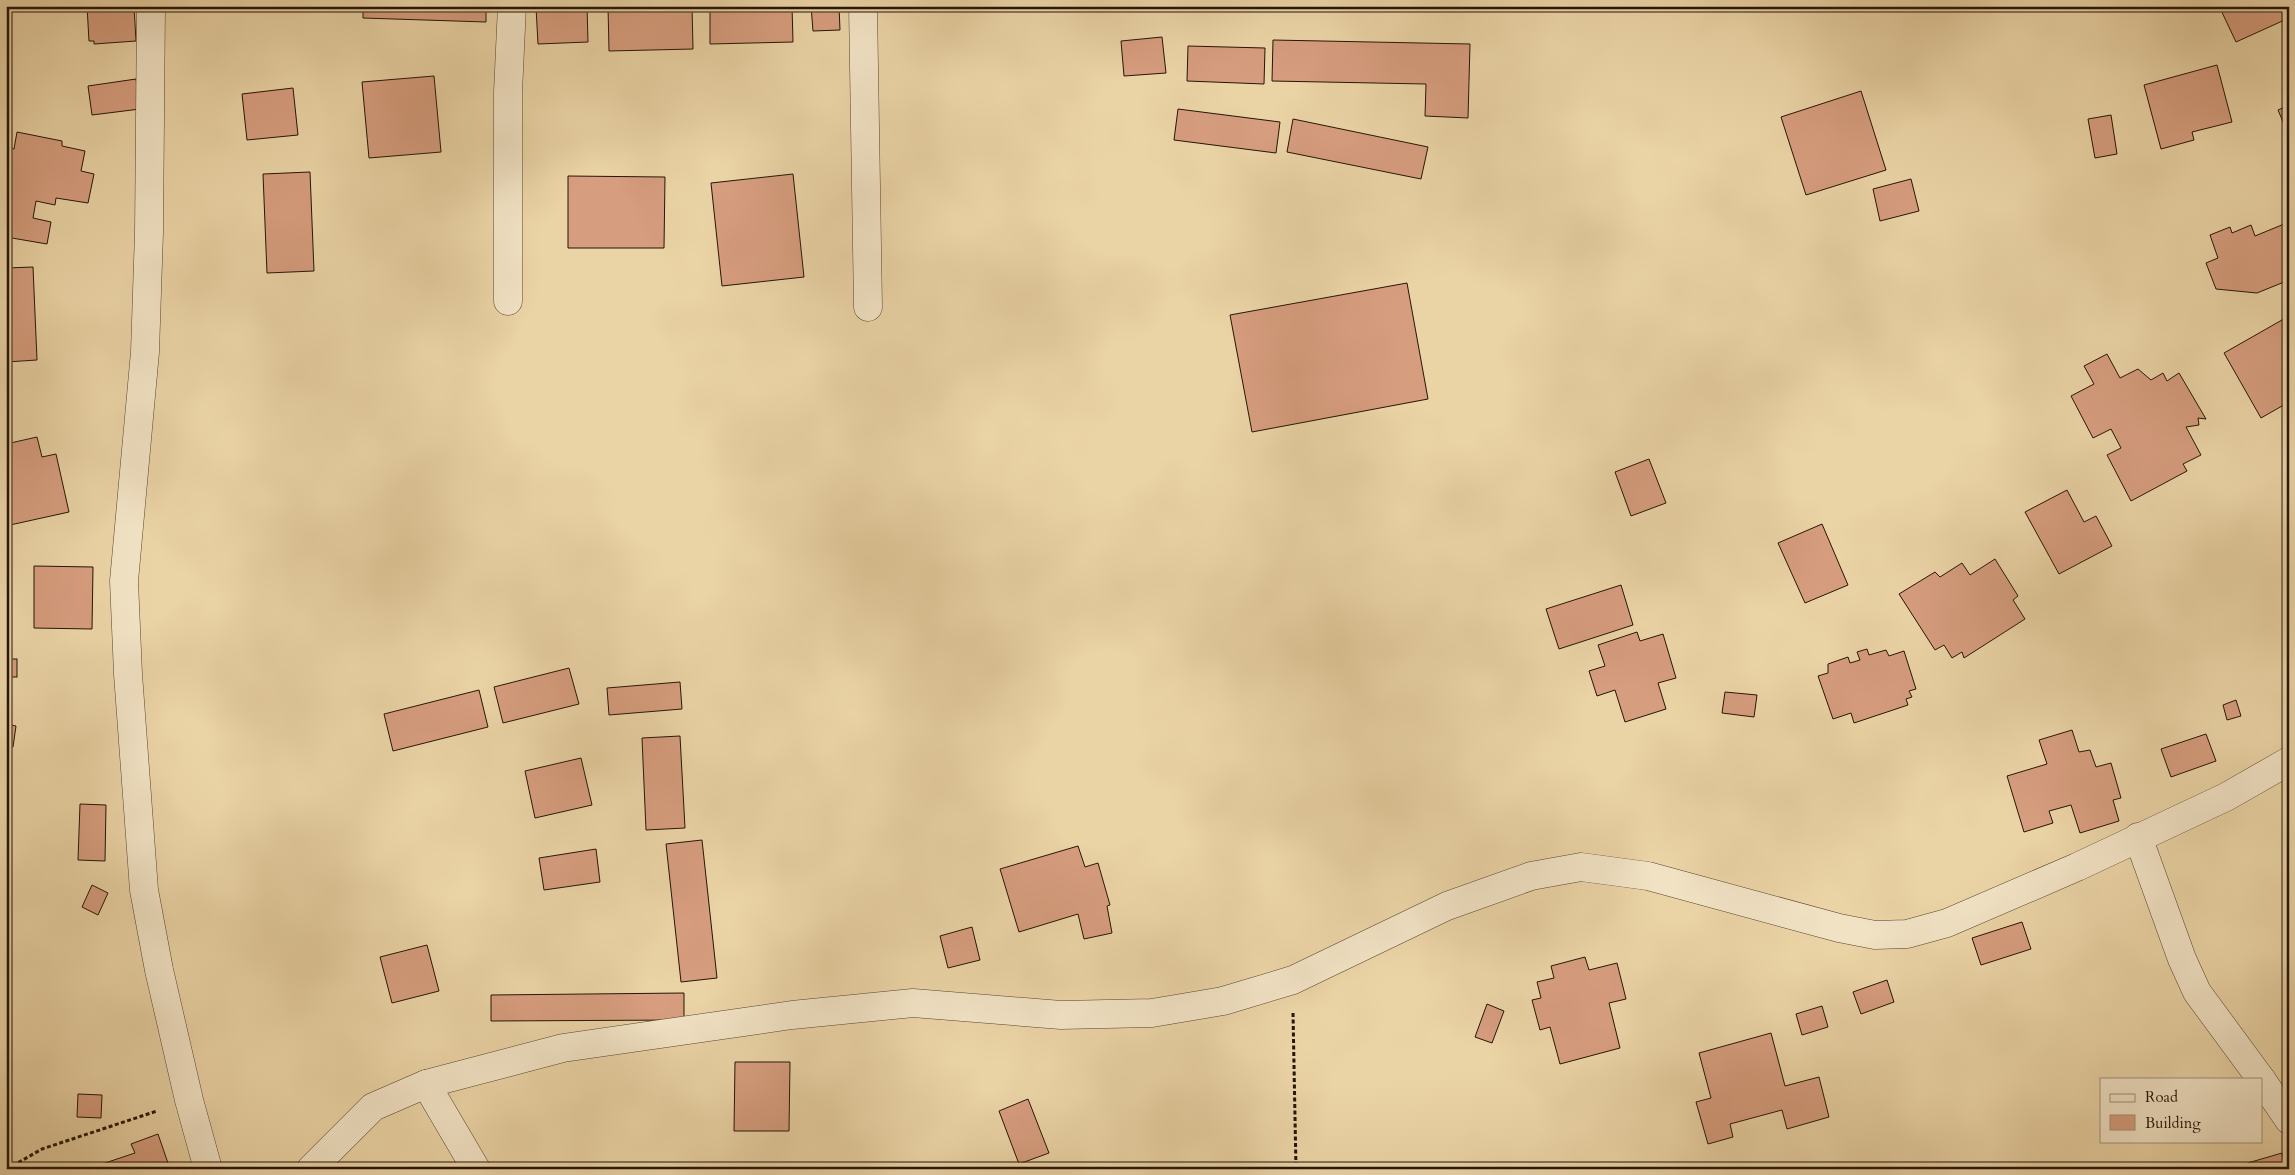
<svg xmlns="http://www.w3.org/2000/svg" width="2295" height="1175" font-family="Cardo,serif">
<rect width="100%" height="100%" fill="#ead3a5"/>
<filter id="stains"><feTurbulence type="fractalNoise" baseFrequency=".004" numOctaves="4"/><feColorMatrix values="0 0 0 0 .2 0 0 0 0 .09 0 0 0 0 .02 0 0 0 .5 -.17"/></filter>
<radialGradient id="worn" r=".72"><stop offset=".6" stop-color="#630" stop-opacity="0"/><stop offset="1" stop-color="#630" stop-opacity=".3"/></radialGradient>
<g fill="#d69d7e" stroke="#251506">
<path d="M87,6H134L136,41L94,44V41H89Z"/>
<path d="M251,6H288V8L251,10Z"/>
<path d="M363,6H486V22L363,18Z"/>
<path d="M587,6L588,42L538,44L536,7Z"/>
<path d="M608,6H692L693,49L609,51Z"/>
<path d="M710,6H792L793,42L710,44Z"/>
<path d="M811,6H839L840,30L813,31Z"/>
<path d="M2219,6H2286L2289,18L2236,42Z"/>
<path d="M1162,37L1166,73L1124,76L1121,41Z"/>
<path d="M1273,40L1470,44L1468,118L1425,116L1426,84L1272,81Z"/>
<path d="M1188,46L1265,48L1264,84L1187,81Z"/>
<path d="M2217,65L2232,122L2192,132L2194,140L2161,149L2144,85Z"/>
<path d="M434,76L441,152L369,158L362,82Z"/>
<path d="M136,79L140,109L92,115L88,86Z"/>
<path d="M293,88L298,135L247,140L242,94Z"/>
<path d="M2289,89V105L2283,91Z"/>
<path d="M1861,91L1886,170L1806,195L1781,117Z"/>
<path d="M2289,105V136L2278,110Z"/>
<path d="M1178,109L1280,122L1276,153L1174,140Z"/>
<path d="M2111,115L2117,154L2095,158L2088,119Z"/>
<path d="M1293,119L1428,147L1421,179L1287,152Z"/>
<path d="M17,132L62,141V146L85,151L81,171L94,174L88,203L56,198L55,205L36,201L33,218L51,222L47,244L6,237V147L14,149Z"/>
<path d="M310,172L314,271L267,273L263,174Z"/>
<path d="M793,174L804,277L722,286L711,183Z"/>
<path d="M568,176L665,177L664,248H568Z"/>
<path d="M1911,179L1919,211L1880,221L1873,189Z"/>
<path d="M2289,222V280L2257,293L2216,289L2206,263L2218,258L2210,235L2230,227L2232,233L2251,225L2255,236Z"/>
<path d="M33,267L37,360L6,362V268Z"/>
<path d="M1407,283L1428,399L1252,432L1230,315Z"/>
<path d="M2289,316V402L2261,418L2224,353Z"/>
<path d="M2107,354L2120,378L2138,369L2151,380L2163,373L2167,381L2179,373L2206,419L2198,418L2199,425L2186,427L2201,455L2183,464L2187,471L2131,501L2107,455L2121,448L2111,429L2093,438L2071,396L2094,384L2084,366Z"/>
<path d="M37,437L42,457L56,454L69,512L10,525L6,510V444Z"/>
<path d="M1649,459L1666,503L1631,516L1615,472Z"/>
<path d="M2067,490L2084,522L2096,516L2112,546L2059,574L2025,512Z"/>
<path d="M1822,524L1848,585L1805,603L1778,543Z"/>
<path d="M1995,559L2018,596L2013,600L2025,619L1964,658L1962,652L1952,658L1944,645L1935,650L1899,594L1935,572L1940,577L1962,563L1970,575Z"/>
<path d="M34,566L93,567L92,629L34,628Z"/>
<path d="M1621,585L1633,625L1559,649L1546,609Z"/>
<path d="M1637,632L1640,641L1663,634L1676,678L1658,683L1666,709L1625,722L1615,690L1597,696L1589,671L1605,666L1598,645Z"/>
<path d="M1867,649L1869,655L1886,650L1889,656L1904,651L1916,689L1909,691L1912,697L1906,699L1908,705L1854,723L1851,713L1833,719L1818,676L1828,673V664L1848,657L1850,663L1860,660L1857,652Z"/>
<rect x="6" y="659" width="11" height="18"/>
<path d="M569,668L579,704L503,723L494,687Z"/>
<path d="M680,682L682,709L609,715L607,688Z"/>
<path d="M479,690L488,727L393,751L384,714Z"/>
<path d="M1725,692L1757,695L1754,717L1722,713Z"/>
<path d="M2236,700L2241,716L2227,720L2223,705Z"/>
<path d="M6,724L16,726L13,747L6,745Z"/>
<path d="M2072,730L2079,752L2090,750L2096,767L2111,763L2121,798L2113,800L2119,821L2080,833L2071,805L2049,811L2053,823L2024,832L2007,776L2047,764L2039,740Z"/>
<path d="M2206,734L2216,761L2171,777L2161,749Z"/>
<path d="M680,736L685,828L646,830L642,738Z"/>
<path d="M581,758L592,805L535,818L525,771Z"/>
<path d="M80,804L106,805L105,861L78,860Z"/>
<path d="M702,840L717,978L681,982L666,844Z"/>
<path d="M1078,846L1085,867L1098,863L1110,905L1107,906L1112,933L1084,939L1078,914L1019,932L1000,869Z"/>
<path d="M596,849L600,882L544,890L539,858Z"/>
<path d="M92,885L108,893L98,915L82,907Z"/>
<path d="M2022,922L2031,949L1981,965L1972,938Z"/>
<path d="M972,927L980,960L948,968L940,936Z"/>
<path d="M427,945L439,991L392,1003L380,957Z"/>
<path d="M1585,957L1589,970L1617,963L1626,999L1609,1003L1620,1048L1560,1064L1550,1027L1540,1030L1532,1000L1541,998L1537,982L1554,978L1551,966Z"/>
<path d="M1887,980L1894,1002L1861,1014L1853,992Z"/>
<path d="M684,993V1020L491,1021V995Z"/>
<path d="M1487,1004L1504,1011L1492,1043L1475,1037Z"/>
<path d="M1822,1006L1828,1027L1802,1035L1796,1014Z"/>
<path d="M1771,1033L1785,1086L1819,1077L1829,1117L1787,1129L1782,1110L1730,1124L1733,1137L1708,1144L1696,1102L1711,1098L1699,1053Z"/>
<path d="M735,1062H790L789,1131H734Z"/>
<path d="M78,1094L102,1095L101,1118L77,1117Z"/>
<path d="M1028,1099L1049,1153L1019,1164L999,1111Z"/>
<path d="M158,1134L170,1169H103L102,1164L135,1153L131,1144Z"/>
<path d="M2282,1153L2286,1169H2227Z"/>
</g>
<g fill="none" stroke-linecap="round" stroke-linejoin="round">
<g stroke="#56442e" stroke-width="29">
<g id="street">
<path d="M151,6L149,232L145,352L124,581L128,674L144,890L159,970L189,1100L208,1169"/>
<path d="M863,6L868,307"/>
<path d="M508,301V92L512,6"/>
<path d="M2138,837L2182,959L2197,992L2261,1079"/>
<path d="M2261,1079L2289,1120"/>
<path d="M426,1084L476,1169"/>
<path d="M311,1169L373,1107L426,1084L563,1048L792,1015L913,1003L1061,1015L1152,1013L1223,1001L1293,980L1447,906L1531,876L1581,867L1648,876L1839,928L1875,935L1907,934L1947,923L2077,867L2226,797L2289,761"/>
</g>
</g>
<g stroke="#251506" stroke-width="3" stroke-dasharray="4 2.5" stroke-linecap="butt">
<path d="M1293,1013L1296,1169"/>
<path d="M7,1169L42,1149L157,1111"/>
</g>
<use href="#street" stroke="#f1e2c4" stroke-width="28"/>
</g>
<rect width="2295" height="1175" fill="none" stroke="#ead3a5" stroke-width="25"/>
<rect x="8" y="8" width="2280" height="1160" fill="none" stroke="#251506" stroke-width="2.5"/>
<rect x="12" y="12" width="2270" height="1150" fill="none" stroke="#251506"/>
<rect x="2100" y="1078" width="162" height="65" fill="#f1e2c4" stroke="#9f9078"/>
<rect x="2110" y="1094" width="25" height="8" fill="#f1e2c4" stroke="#9f9078"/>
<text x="2145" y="1102" font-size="15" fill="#251506">Road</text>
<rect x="2110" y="1115" width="25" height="15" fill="#d69d7e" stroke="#9f9078"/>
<text x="2145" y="1128" font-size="15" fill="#251506">Building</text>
<rect width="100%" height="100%" filter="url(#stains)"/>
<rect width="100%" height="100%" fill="url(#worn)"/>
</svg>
